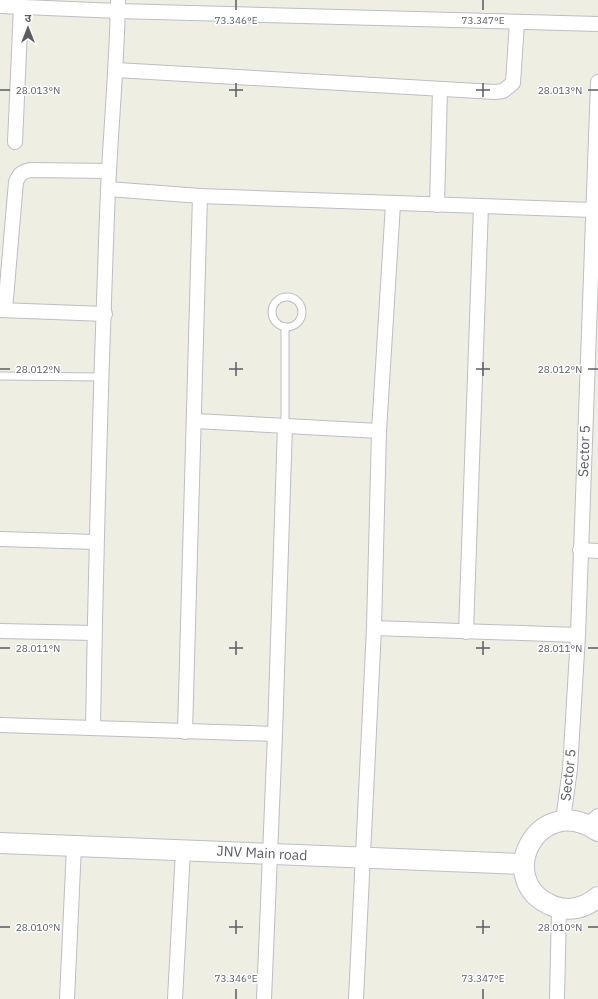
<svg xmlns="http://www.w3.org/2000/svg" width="598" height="999" font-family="'IBM Plex Sans','Noto Sans Devanagari',sans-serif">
<rect width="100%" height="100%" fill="#efeee2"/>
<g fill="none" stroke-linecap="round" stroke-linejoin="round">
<g stroke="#bcbec5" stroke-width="9">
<g id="lane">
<circle cx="287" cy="312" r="15"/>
<path d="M0,376L102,377"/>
<path d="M285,425V327"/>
</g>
</g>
<g stroke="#bcbec5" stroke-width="16">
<g id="street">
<path d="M0,6L118,11L598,24"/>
<path d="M116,70L495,92L503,91L513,83L517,22"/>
<path d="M15,142L21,7"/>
<path d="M108,189L200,196L592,210"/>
<path d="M437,205L440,89"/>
<path d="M0,310L105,314"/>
<path d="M5,310L16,182C19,174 22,172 30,170L109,171"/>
<path d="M195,421L379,431"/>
<path d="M0,539L95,542"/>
<path d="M580,550L598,551"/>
<path d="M374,628L578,635"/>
<path d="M0,631L94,633"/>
<path d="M466,632L481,206"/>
<path d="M0,725L275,734"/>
<path d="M93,727C96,548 101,369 108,190C111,126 117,63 118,0"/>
<path d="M185,732L200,196"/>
<path d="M563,820L570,769L578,635L598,82"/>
<path d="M588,825L598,816"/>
<path d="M67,999L74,846"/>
<path d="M175,999L183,850"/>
<path d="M264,999L275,734L285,425"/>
<path d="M356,999L374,628L379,431L393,204"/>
<path d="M557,999L559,908"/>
</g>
</g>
<g stroke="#bdbfc7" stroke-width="22">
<g id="secondary">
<path d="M598,831C537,790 492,882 553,906C569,912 585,908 598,897"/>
<path d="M0,843L523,864"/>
</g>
</g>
<use href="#lane" stroke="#fff" stroke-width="7"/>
<use href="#street" stroke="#fff" stroke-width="14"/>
<use href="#secondary" stroke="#fff" stroke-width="20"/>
</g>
<path fill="none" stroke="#5a5d64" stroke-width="1.5" d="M236,0V10M483,0V10M236,83V97M483,83V97M0,90H10M229,90H243M476,90H490M588,90H598M236,362V376M483,362V376M0,369H10M229,369H243M476,369H490M588,369H598M236,641V655M483,641V655M0,648H10M229,648H243M476,648H490M588,648H598M236,920V934M483,920V934M0,927H10M229,927H243M476,927H490M588,927H598M236,989V999M483,989V999"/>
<g text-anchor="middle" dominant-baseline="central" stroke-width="3" stroke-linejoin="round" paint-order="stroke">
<g font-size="14" fill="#5a5d64" stroke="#fff">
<text transform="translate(584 451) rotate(-88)">Sector 5</text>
<text transform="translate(568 775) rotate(-84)">Sector 5</text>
<text transform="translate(262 853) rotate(3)">JNV Main road</text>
</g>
</g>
<g font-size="10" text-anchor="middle" fill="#5a5d64" stroke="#fff" stroke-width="3" stroke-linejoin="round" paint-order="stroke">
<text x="236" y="24">73.346°E</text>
<text x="483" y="24">73.347°E</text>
<text x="38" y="94">28.013°N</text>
<text x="560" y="94">28.013°N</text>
<text x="38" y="373">28.012°N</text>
<text x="560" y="373">28.012°N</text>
<text x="38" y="652">28.011°N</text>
<text x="560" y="652">28.011°N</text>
<text x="38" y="931">28.010°N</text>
<text x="560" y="931">28.010°N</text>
<text x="236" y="982">73.346°E</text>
<text x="483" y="982">73.347°E</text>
</g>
<g transform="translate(28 28)" stroke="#ffffff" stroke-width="3" paint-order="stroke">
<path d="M0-3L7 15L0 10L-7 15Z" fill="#5a5d64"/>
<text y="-6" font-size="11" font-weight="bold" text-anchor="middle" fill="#5a5d64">उ</text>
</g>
</svg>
